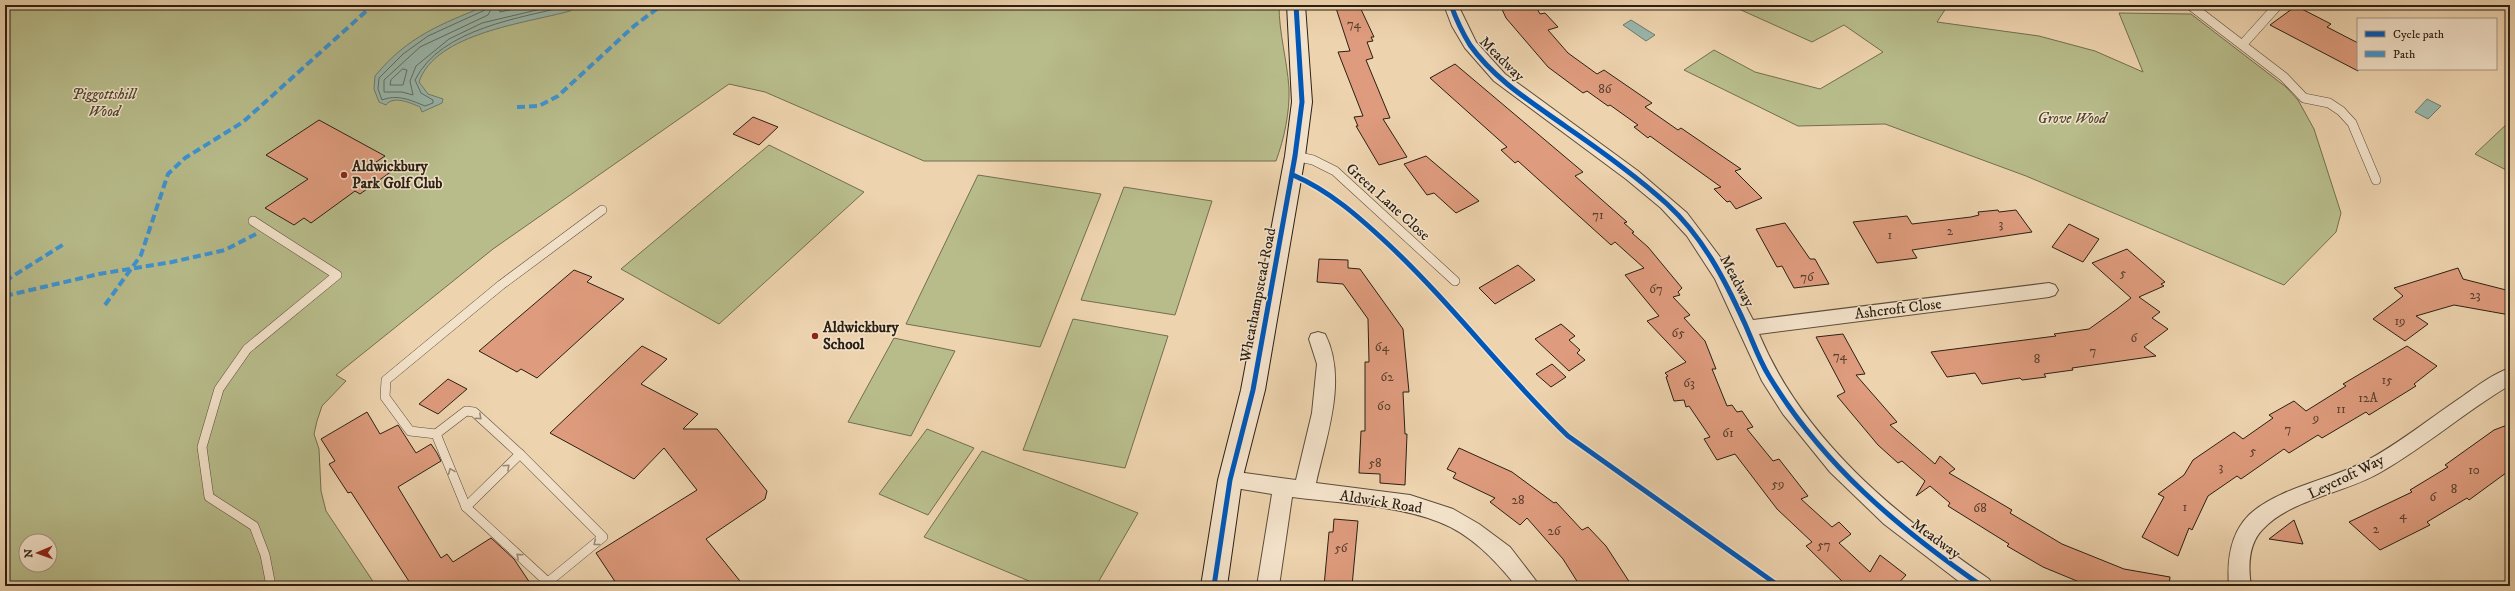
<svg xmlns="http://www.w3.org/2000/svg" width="2515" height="591" font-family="'IM FELL DW Pica',serif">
<rect width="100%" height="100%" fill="#edd3ae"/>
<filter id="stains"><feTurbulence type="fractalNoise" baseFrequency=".005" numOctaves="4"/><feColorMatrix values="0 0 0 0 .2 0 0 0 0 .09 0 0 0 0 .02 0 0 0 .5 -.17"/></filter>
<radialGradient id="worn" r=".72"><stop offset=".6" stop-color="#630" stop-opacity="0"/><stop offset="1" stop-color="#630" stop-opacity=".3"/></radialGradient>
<g fill="#b8bc8b" stroke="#726e50" fill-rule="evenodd">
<path d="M5,5H1279C1279,33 1287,60 1289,88C1290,112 1284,139 1276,161H924L765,92L729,84L493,249L336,375L346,381L322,406L317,421L314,434L319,449L321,491L326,511L376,586H5ZM26,541H50V565H26Z"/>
<path d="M1730,5H1948L1937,22L2039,36L2095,51L2143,72L2119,13L2191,14L2286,87L2298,100L2314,129L2341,213L2336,232L2284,285L2026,176L1885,124L1798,126L1684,70L1714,50L1755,72L1820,89L1883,52L1844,25L1812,42Z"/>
<path d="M2510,121V172L2475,154Z"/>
<path d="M769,145L864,192L719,324L621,269Z"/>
<path d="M978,175L1101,194L1040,347L906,324Z"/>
<path d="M1124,187L1212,201L1175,315L1081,300Z"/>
<path d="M1073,319L1168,336L1125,468L1023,450Z"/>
<path d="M894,338L955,351L911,436L848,422Z"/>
<path d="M927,429L974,448L928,515L879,494Z"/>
<path d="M982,451L1138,513L1096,586H1041L924,537Z"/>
</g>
<g fill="#99b7ac" stroke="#6d7b6f">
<path d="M488,5H579L570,11C527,23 435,33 419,82L428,94L443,99L442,103L422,112L420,107C411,103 393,95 386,105L379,102L374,89L375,76C408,36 441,24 488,5Z"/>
<path d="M1631,20L1655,35L1646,41L1623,25Z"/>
<path d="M2427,99L2441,106L2428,119L2415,112Z"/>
</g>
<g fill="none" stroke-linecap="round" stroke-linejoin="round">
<g stroke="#626c60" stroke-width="1">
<path d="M488,5L485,10L428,36L403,54L379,78L378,89L382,100C398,94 410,100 425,106L433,103V100L421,93L415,80C441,28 521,18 572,5"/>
<path d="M493,5L488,15L420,47L384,80V92H402L413,95L410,81L416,66L449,39L482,23L558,5"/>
<path d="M499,5L500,12L532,5"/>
<path d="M403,69L407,70L403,85H390L391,80Z"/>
</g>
</g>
<g fill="#de9b7d" stroke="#2b2014">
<path d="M1335,5H1359L1374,37H1371L1373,41L1367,42L1373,58L1366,60L1390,118L1383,119L1407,157L1379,165L1356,126H1358L1354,117L1363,116L1338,52L1350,51Z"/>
<path d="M1500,5H1535L1540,14L1545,13L1558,27L1548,30L1568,53L1597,74L1604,70L1652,103L1645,107L1678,130L1681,128L1741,169L1735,171L1762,198L1736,209L1730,201L1727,202L1714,189L1721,187L1650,136L1648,138L1634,127L1638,125L1610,105L1608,106L1587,91L1583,93L1548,67L1506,18Z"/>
<path d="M2296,6L2331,24L2327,27L2358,43V71L2270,25Z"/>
<path d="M1455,64L1583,172L1575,176L1627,222L1624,223L1634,232L1632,233L1648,247L1682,288L1678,292L1680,295L1673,297L1690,315L1684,318L1705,341L1716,369H1712L1727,406L1732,405L1737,412L1742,411L1753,427L1747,429L1773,461L1779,459L1808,496L1801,499L1832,527L1839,522L1851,534L1839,543L1870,572L1880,555L1906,575L1896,586H1847L1806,546L1812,542L1777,509L1735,454L1717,460L1704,439L1710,437L1689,406L1686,407L1684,400L1674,401L1666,377L1668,376L1665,373L1686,362L1647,321L1659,316L1625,275L1644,268L1615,242L1611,245L1518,161L1515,163L1501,150L1507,147L1430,78Z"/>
<path d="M753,117L778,127L759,145L733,134Z"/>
<path d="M319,120L385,156L376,162L392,171L360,194L355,191L311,223L304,218L294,225L265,208L308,179L266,155Z"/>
<path d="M1426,156L1479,201L1456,213L1434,193L1427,195L1404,164Z"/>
<path d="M1998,210L1999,212L2016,210L2032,232L1912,250L1917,258L1877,263L1853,222L1907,216L1912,224L1971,217L1979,215L1978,212Z"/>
<path d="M1785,223L1810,259H1815L1829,284L1794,288L1782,266L1777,267L1756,229Z"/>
<path d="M2069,224L2099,239L2083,262L2052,247Z"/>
<path d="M2127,249L2165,282L2161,284L2164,286L2139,297L2160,312L2152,318L2168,329L2144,347L2156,356L2072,368L2073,370L2044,374L2046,377L2022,380L2020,378L1982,384L1975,373L1947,377L1931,352L2056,336L2054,334L2089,329L2117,309L2131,298L2092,263Z"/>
<path d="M1319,259L1348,260V268L1360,269L1403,329L1409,392H1403L1405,434H1407L1405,485L1380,483V474L1359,473L1361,431H1365V362H1369L1368,319L1343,284L1317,282Z"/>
<path d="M1518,265L1535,280L1495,304L1479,288Z"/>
<path d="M2458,268L2463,279L2510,291V315L2454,305L2416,316L2428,324L2405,341L2373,319L2403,296L2394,288Z"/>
<path d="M574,270L592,277L587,282L624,299L537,378L521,369L517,372L479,351Z"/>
<path d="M1561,324L1575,336L1569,340L1580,350L1577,353L1585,360L1569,371L1535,339Z"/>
<path d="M1843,334L1865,374L1856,375L1897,422L1890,425L1935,464L1940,456L1955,469L1949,473L2012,510L2010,513L2062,544L2124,569L2170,577L2169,586H2089L2043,567L2007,546L2009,544L1948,506L1950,503L1930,486L1916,496L1925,481L1902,461L1898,463L1878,445L1837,396L1845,392L1816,337Z"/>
<path d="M642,346L667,359L641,384L698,414L683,429H717L767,491L765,499L706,539L744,586H639L636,582L616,583L596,553L697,490L664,448L634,479L550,433Z"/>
<path d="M2407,346L2437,366L2414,384L2416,386L2369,415L2366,412L2322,438L2318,435L2289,453L2284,449L2241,479L2237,476L2208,496L2192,530L2189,528L2178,556L2142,537L2164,497L2158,494L2184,475L2193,460L2234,432L2243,439L2273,418L2269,415L2294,401L2306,411L2346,386L2343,384Z"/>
<path d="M1552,364L1566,377L1551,387L1536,374Z"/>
<path d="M448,379L467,389L438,414L419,404Z"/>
<path d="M367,412L380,434L398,425L416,453L431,444L437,453L441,461L398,487L441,558L447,554L453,562L491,538L514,559L532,586H412L351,492L348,493L329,464L335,461L321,439Z"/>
<path d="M2510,424V470L2469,500L2467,498L2427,522L2430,525L2380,550L2349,522L2412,492L2410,490L2448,467L2445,465L2494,430Z"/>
<path d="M1459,448L1512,472L1554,503L1556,502L1582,530L1588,527L1606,546L1632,586H1580L1563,559L1527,518L1520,525L1490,502L1495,498L1453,478L1456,473L1447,469Z"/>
<path d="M1334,519L1358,521L1352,586H1324L1329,532H1333Z"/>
<path d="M2294,520L2303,544L2269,539Z"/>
</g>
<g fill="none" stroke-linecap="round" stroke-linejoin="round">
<g stroke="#5c4d3a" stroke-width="10">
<g id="lane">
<path d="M2190,5L2284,77L2304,98L2329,103L2341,111L2352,123L2376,180"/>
<path d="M2243,44L2278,5"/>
<path d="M1295,156L1313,160L1335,171L1455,281"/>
<path d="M253,221L337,275L247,349L219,389L202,447L209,497L254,526L265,555L271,586"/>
<path d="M436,434L466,507"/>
<path d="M520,454L474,412L466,411L436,434L410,431L385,397L386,380L501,285L602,210"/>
<path d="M548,582L603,537L520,454L466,507L552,586"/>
</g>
</g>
<g stroke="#5c4d3a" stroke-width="2">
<g id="street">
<path d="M1444,5H1458L1476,42L1505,74L1638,171L1687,213L1720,257L1753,320L2049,283L2055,285L2058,290L2055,295L2049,297L1759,334C1804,441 1896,515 1989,579L1993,586H1965L1884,524L1830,472L1783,414L1762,381L1715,279L1687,236L1661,208L1626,179L1494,81L1465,48L1452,26Z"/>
<path d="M1318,332L1325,334C1348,379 1326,437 1316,483L1410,495L1453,509L1479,524L1510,547L1540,586H1516C1496,561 1471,534 1439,522C1397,505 1337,503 1292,497L1279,586H1257L1272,494L1223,486L1220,480L1223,474L1230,471L1296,480L1312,413L1317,364L1309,339L1311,334Z"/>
<path d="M2510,368V385C2465,412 2426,446 2381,472C2346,493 2291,499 2263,529C2248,544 2248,566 2251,586H2229C2227,561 2230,534 2249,515C2277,488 2330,480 2364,462C2399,444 2430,418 2463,396C2477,386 2493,374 2510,368Z"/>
</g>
</g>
<g stroke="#2b2014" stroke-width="2">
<path id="secondary" d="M1287,5H1305L1312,102L1305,156L1265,390L1242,480L1227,586H1201L1218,480L1241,390L1285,156L1292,102Z"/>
</g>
<use href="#lane" stroke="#f3e2ca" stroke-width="9"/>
<use href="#street" fill="#f3e2ca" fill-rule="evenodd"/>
<use href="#secondary" fill="#f3e2ca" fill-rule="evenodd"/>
<g stroke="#3c94d3" stroke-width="4" stroke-dasharray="8 4" stroke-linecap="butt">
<path d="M517,107L539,106L558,96L634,26L662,5"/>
<path d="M5,281L64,244"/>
<path d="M5,296L99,274L172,262L225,250L256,234"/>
<path d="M105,305L141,255L168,174L185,158L243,122L373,5"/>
</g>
<g stroke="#f3e2ca" stroke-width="8">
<g id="cycleway">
<path d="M1451,5C1456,19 1462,32 1470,45C1494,79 1531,102 1565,126C1600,150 1635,175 1667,204C1703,237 1725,280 1745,324C1753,342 1759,360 1769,376C1822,464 1898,528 1982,586"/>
<path d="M1293,175C1330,191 1359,217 1388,244C1452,304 1505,375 1568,436L1779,586"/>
<path d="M1214,586L1230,480L1253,390L1295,156L1302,102L1296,5"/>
</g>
</g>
<use href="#cycleway" stroke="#0057b8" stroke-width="5"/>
</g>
<defs><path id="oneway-chevron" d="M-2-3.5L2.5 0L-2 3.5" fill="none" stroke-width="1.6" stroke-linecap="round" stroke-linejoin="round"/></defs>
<g stroke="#998b78">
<use href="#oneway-chevron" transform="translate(479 417) rotate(42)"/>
<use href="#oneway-chevron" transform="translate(507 467) rotate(-43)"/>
<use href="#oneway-chevron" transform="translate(451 471) rotate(-112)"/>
<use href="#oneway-chevron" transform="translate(596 543) rotate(141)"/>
<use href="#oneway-chevron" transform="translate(519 556) rotate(-138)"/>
</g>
<g fill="#8f2418" stroke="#f3e2ca" stroke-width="1.5">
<circle cx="344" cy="175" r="4"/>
<circle cx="815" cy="336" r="4"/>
</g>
<g text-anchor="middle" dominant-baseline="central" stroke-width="3" stroke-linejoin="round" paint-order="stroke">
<g font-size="13" fill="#583f2e">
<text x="1354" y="24">74</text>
<text x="1605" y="89">86</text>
<text x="1598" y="215">71</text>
<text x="2001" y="224">3</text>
<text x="1950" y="231">2</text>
<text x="1890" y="235">1</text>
<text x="2123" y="273">5</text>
<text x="1807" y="277">76</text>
<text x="1656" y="289">67</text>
<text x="2475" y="295">23</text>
<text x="2400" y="321">19</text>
<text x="1678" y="333">65</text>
<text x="2134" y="338">6</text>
<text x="1382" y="347">64</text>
<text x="2093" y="351">7</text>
<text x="1840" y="356">74</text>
<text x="2037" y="359">8</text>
<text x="1387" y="377">62</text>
<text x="2387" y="380">15</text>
<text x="1689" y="383">63</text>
<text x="2368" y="398">12A</text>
<text x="1384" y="406">60</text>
<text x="2341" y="409">11</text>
<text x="2316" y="418">9</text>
<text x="2288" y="429">7</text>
<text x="1728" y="433">61</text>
<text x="2253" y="451">5</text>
<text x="1375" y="463">58</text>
<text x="2221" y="467">3</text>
<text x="2474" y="470">10</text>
<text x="1778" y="484">59</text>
<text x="2454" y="489">8</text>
<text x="2433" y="497">6</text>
<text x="1518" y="500">28</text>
<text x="2185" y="507">1</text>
<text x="1980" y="508">68</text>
<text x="2403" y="515">4</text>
<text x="2376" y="529">2</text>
<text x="1554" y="531">26</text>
<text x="1824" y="545">57</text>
<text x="1341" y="548">56</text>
</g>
<g font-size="15" fill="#2b2014" stroke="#f3e2ca">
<text transform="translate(1502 59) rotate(45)">Meadway</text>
<text transform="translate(1388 202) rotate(42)">Green Lane Close</text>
<text transform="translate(1737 281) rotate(62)">Meadway</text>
<text transform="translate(1258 295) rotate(-79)">Wheathampstead Road</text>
<text transform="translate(1898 309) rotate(-7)">Ashcroft Close</text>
<text transform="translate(2346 477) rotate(-26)">Leycroft Way</text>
<text transform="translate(1381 502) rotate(9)">Aldwick Road</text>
<text transform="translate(1936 539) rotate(36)">Meadway</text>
</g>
<g font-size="15" font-style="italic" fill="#4e4732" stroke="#f3e2ca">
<text x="104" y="94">Piggottshill<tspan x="104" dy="17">Wood</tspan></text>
<text x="2072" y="118">Grove Wood</text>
</g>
<g font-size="15" font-weight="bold" fill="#2b2014" stroke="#f3e2ca" text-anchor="start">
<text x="352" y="166">Aldwickbury<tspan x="352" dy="17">Park Golf Club</tspan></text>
<text x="823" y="327">Aldwickbury<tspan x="823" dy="17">School</tspan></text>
</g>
</g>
<rect width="2515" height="591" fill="none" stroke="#edd3ae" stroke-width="20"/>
<rect x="6" y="6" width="2503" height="579" fill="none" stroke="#2b2014" stroke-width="2"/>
<rect x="10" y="10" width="2495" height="571" fill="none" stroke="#2b2014"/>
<rect x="2357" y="18" width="140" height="52" fill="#f3e2ca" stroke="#a39481"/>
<rect x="2365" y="31" width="20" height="6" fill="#0057b8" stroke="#a39481"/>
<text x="2393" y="38" font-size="12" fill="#2b2014">Cycle path</text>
<rect x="2365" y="51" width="20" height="6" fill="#3c94d3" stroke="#a39481"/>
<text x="2393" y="58" font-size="12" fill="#2b2014">Path</text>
<g transform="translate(38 553) rotate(268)"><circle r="19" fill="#f3e2ca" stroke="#a39481"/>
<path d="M0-3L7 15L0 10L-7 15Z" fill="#8f2418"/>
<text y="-6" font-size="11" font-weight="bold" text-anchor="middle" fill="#2b2014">N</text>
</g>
<rect width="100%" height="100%" filter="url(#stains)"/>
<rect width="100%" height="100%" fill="url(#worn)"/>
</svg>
